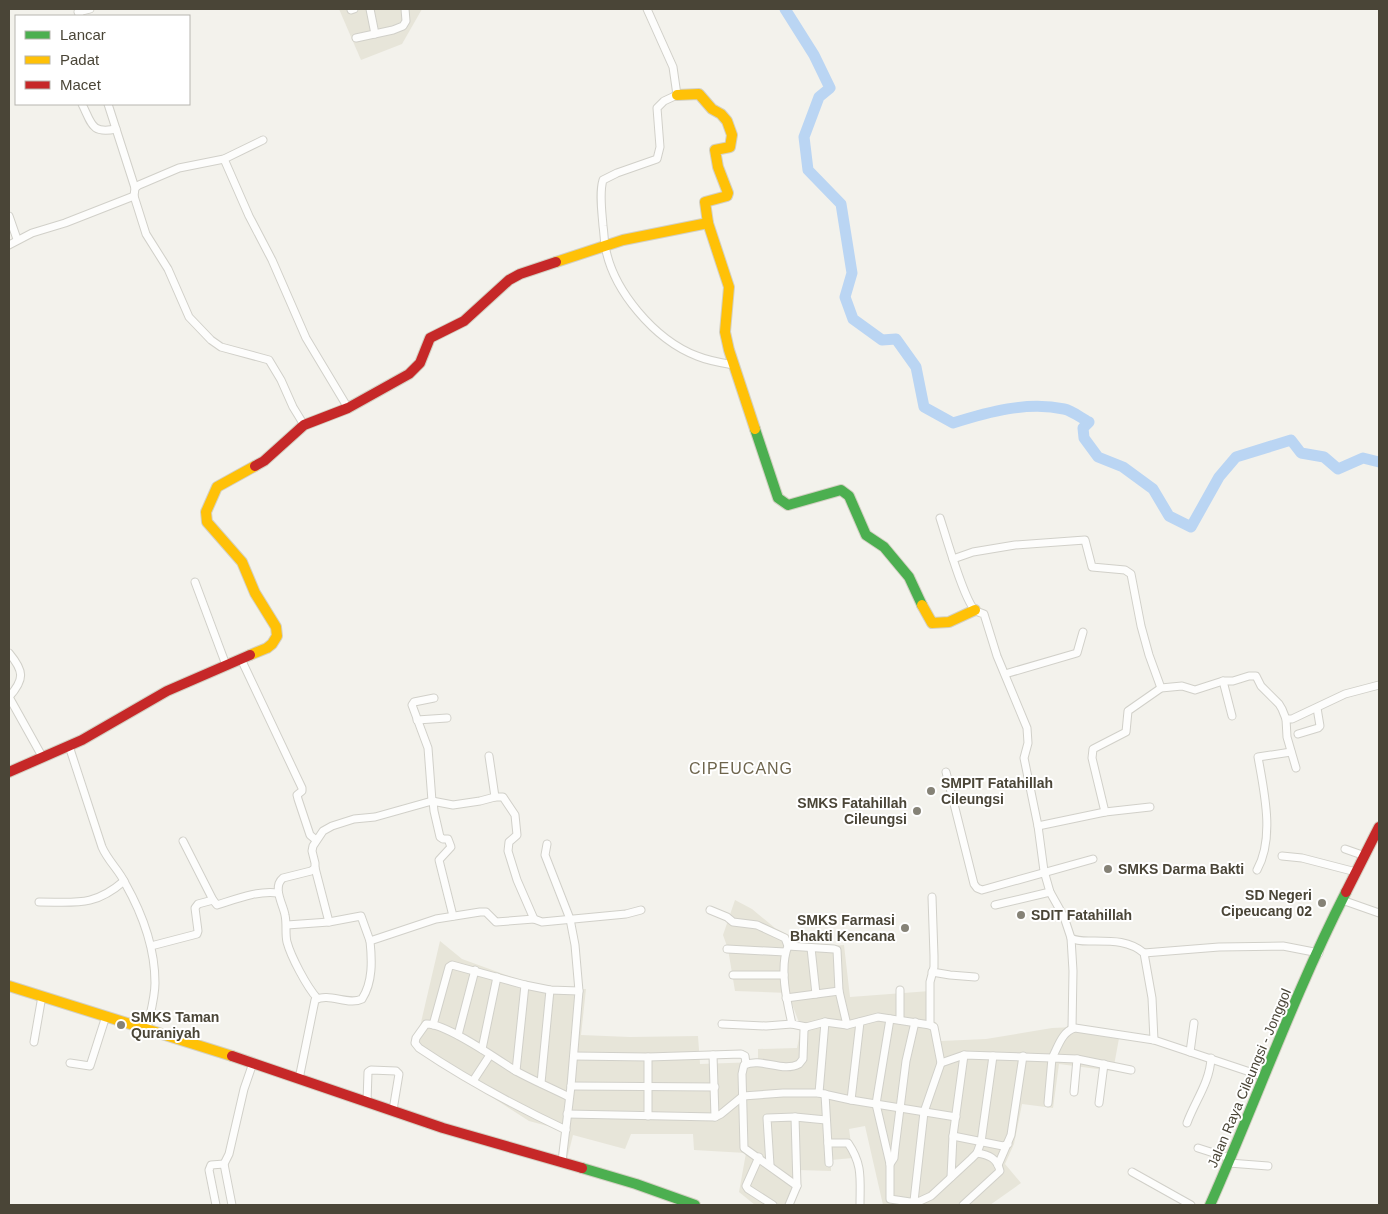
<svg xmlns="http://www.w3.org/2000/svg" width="1388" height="1214" font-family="Helvetica,sans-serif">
<rect width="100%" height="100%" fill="#f3f2ec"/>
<g fill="#e7e5d9">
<path d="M339,9H422L402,44L361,60Z"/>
<path d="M735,900L752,909L775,928L813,947L844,945L850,997L930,991L932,1022H936L941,1041L986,1039L1052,1028L1074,1027L1120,1033L1113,1071L1059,1064L1053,1108L1022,1104L1014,1144L1005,1164L1021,1183L990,1205H883L865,1126L849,1129L853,1158L831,1160V1171L798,1170L799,1185L793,1205H755L739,1192L746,1153L694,1150L693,1134H631L625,1149L573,1135L567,1159L560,1157L566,1131L529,1121L415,1048L440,941L462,959L531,984L564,989H586L581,1035L630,1037L698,1036L700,1064L758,1062V1049L797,1048L801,1028L788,993L735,991L728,949L723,935Z"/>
</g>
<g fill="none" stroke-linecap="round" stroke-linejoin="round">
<path stroke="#bad5f3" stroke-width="11" d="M785,9L814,55L830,88L819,97L804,137L808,170L841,204L852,273L845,297L853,319L882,340L896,339L916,367L924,407L953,423C988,412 1027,401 1064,409C1073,411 1081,418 1089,422L1083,428L1084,438L1098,457L1123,467L1153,489L1169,516L1191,527L1219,477L1236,457L1291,440L1301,453L1324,457L1338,469L1363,458L1379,462"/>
<g stroke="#d1d0c9" stroke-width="9">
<g id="street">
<path d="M370,9L375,34"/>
<path d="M647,9L673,67L677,95L664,101L657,108L660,147L657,159L617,173L603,180C599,193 602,212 603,226C604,232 604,239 605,245C612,290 655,340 697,356C709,361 722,363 734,365"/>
<path d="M351,10L354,9"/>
<path d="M80,16L78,12L90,9"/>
<path d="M356,38L393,30L403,26L406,21L405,9"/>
<path d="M82,104C92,124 91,134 116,129"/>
<path d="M108,104L135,188L134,196L146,234L168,269L189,317L211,340L221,347L269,360L281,380L293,407L304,425"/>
<path d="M224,159L249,216L272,260L306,338L348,408"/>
<path d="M135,188L139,185L179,168L224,159L263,140"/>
<path d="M9,216L17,239"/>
<path d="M9,245L32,233L65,223L134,196"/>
<path d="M940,518C945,533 965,604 976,611C978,612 981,613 984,614L997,656L1027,728L1028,743L1024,758L1038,826L1044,871L1050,892L1064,917L1071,938C1078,942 1087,941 1095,941C1113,941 1130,941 1144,953L1152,998L1154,1040"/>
<path d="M953,559L973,552L1015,545L1085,540L1092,567L1125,570L1131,574L1141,626L1149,655L1161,688"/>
<path d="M195,582L226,665"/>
<path d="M9,653C24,671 25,679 9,697L43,758"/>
<path d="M241,659L302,788V791L297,795L298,799L310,835L316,840"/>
<path d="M1005,674L1077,653L1083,632"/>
<path d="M1223,681L1232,716"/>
<path d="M1286,719H1292L1345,694L1379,685"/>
<path d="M417,720L447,718"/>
<path d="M1298,734L1318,728L1320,726L1317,708"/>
<path d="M69,746L102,847C108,861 119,870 125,883C142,913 155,948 155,983C155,998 150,1014 147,1029"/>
<path d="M489,756L495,797H503L515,815L517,835L509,842L508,851L517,880L534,919L542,922L626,914L641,910"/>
<path d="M946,772L974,884L977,888L982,890L1093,859"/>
<path d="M432,801L428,748L412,705L414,702L434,698"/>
<path d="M433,801L434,811L440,837L443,839H448L451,847L439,860L453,916"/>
<path d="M1105,812L1150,807"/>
<path d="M1038,826L1105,812L1092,758L1093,749L1126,732L1128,711L1161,688L1182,686L1195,690L1223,681H1233L1249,676H1256L1261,686L1279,704L1282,709L1286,719L1287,737L1296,768"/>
<path d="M547,844L545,855L570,919L575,945L579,991L571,1086L562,1161"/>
<path d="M1345,849L1365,856"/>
<path d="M1282,856L1302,858L1356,872"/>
<path d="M315,868L329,922"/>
<path d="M1257,870C1275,838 1264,791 1258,757L1291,752"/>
<path d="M213,900L217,905C236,899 259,890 278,893"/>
<path d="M1342,900L1379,913"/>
<path d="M39,902C76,902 94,907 124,881"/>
<path d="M995,905L1050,892"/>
<path d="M710,910L727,917L733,922L757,925L785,938L788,946C779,968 787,1002 792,1024L806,1027"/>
<path d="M287,925L329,922L361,916L370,941"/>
<path d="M1071,938L1073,971L1072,1028"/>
<path d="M151,946L197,934L198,931L195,908L198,904L213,900L183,841"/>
<path d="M788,946L834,949L837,950L839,991L847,1025"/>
<path d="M811,948L816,994"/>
<path d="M727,949L785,952"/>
<path d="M1144,953L1219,947L1283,946L1319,953"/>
<path d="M932,972L950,975L975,977"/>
<path d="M733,975H784"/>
<path d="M900,990V1020"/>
<path d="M317,998C307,987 291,957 287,942C285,934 287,924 285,915C283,904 272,887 283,878L311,871L315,868V863L312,851L313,846L323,831L332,826L354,819L375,817L432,801L453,805L480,801L495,797"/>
<path d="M786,998L839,991"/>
<path d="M890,1019L876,1104L890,1164V1199L910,1202L920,1201L931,1196L971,1159L977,1153L981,1142L993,1056"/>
<path d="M722,1024L766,1026L792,1024"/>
<path d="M433,1025L449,967L452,965L525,985L550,990L579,991"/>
<path d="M930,1025V982L934,967V956L932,897"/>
<path d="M458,1035L475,970"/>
<path d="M34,1042L42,996"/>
<path d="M482,1049L497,977"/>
<path d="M1190,1052L1194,1023"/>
<path d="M713,1055L715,1117"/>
<path d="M574,1056L648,1057L741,1054L745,1056L746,1064"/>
<path d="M70,1063L90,1066L106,1016"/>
<path d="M941,1063L964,1055L1052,1058C1058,1047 1062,1031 1075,1028L1154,1040L1265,1077"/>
<path d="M516,1071L525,985"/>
<path d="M299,1079L315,1000C329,992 348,1006 362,999C373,982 372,960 370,941L436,919L480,912H486L496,922L534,919"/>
<path d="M473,1081L490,1055"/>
<path d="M541,1083L550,990"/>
<path d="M571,1086L715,1087"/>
<path d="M1074,1092L1077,1059"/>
<path d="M819,1093L825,1022"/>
<path d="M825,1094L829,1163"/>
<path d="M851,1100L860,1022"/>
<path d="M367,1102L368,1072L371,1070L396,1071L399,1074L393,1110"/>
<path d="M1048,1103L1052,1058L1077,1059L1131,1070"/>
<path d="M1099,1103L1104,1064"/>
<path d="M567,1114L715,1117L721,1114L743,1096L783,1093H819L851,1100L956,1117"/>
<path d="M648,1116V1057"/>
<path d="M1187,1123C1195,1101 1210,1082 1211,1058"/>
<path d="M566,1130C515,1106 465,1079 419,1048L415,1043L416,1038L426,1024C444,1022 497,1059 514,1070C532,1080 551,1088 569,1097"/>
<path d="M953,1136L1003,1146L1008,1144"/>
<path d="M828,1143H848C863,1165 860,1179 860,1205"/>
<path d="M1198,1148L1223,1156L1231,1157"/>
<path d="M759,1157L746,1186L748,1189L773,1205"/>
<path d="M1229,1163L1268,1166"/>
<path d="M890,1164L894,1158L895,1148L906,1061L915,1022"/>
<path d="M770,1165L767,1118L795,1117L826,1120"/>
<path d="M998,1165L1011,1135L1023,1056"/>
<path d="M1132,1172L1191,1205"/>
<path d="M951,1177L953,1136L964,1055"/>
<path d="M797,1186L744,1148L742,1074L744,1065C762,1057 782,1073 799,1064L803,1059L804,1030L806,1027L825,1022L847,1025L878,1017L930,1025L934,1027L941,1063L924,1112L914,1201"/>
<path d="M216,1205L209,1170L211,1165L224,1164"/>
<path d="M232,1205L224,1164L229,1154L244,1089L253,1063"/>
<path d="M789,1205L797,1186L795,1117"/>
<path d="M963,1205L1000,1171C997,1158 989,1155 977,1153"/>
</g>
</g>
<g stroke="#d3d0c3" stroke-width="12">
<g id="fast">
<path d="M755,429L778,498L788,505L841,490L849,496L866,535L884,547L909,577L922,605"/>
<path d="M582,1168L636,1184L695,1205"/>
<path d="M1210,1205C1256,1101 1294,994 1346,892"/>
</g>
</g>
<g stroke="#d3d0c3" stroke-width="12">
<g id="slow">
<path d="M677,95L699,94L712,109L721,114L727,121L732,135L730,147L715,150L718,167L728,193L727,196L705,202L708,223L729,287L725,332L729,350L755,429"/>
<path d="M556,262L623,240L708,223"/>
<path d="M922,605L932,623L949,622L975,610"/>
<path d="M250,655L267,648L272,644L277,636L276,627L255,593L242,562L207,522L206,512L217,487L255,466"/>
<path d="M9,986L232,1056"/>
</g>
</g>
<g stroke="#d3d0c3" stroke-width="12">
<g id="jam">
<path d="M255,466L264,461L304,425L348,408L409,374L420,363L430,338L464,321L509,280L520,274L556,262"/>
<path d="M9,772L82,740L167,691L250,655"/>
<path d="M1346,892L1379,827"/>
<path d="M232,1056L443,1128L582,1168"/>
</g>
</g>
<use href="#street" stroke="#fdfdfc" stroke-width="7"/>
<use href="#fast" stroke="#4caf50" stroke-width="10"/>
<use href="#slow" stroke="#ffc107" stroke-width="10"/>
<use href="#jam" stroke="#c62828" stroke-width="10"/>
</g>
<g fill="#858276" stroke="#fff" stroke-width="2">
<circle cx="931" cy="791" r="5"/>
<circle cx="917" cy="811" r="5"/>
<circle cx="1108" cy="869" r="5"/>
<circle cx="1322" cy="903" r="5"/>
<circle cx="1021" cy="915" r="5"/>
<circle cx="905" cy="928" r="5"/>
<circle cx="121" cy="1025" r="5"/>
</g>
<g text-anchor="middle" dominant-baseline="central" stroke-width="4" stroke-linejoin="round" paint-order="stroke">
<g font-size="14" font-weight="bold" fill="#4a4537" stroke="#fff" text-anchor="start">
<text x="941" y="783">SMPIT Fatahillah<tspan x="941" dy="16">Cileungsi</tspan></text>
<text x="907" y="803" text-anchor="end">SMKS Fatahillah<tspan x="907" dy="16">Cileungsi</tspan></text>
<text x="1118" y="869">SMKS Darma Bakti</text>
<text x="1312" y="895" text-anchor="end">SD Negeri<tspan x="1312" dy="16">Cipeucang 02</tspan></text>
<text x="1031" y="915">SDIT Fatahillah</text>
<text x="895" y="920" text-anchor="end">SMKS Farmasi<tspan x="895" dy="16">Bhakti Kencana</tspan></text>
<text x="131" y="1017">SMKS Taman<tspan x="131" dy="16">Quraniyah</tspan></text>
</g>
<g font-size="14" fill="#4a4537" stroke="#fff">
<text transform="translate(1249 1078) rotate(-67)">Jalan Raya Cileungsi - Jonggol</text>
</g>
<g font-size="16" letter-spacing="1" fill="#6e654d" stroke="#fff">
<text x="741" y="768">CIPEUCANG</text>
</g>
</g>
<rect width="1388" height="1214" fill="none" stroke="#4a4537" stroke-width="20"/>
<rect x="15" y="15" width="175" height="90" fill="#ffffff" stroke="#b7b5af"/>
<rect x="25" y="31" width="25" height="8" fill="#4caf50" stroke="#b7b5af"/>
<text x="60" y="40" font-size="15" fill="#4a4537">Lancar</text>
<rect x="25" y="56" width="25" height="8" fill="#ffc107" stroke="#b7b5af"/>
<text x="60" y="65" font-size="15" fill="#4a4537">Padat</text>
<rect x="25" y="81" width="25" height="8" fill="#c62828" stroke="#b7b5af"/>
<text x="60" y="90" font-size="15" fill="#4a4537">Macet</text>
</svg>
